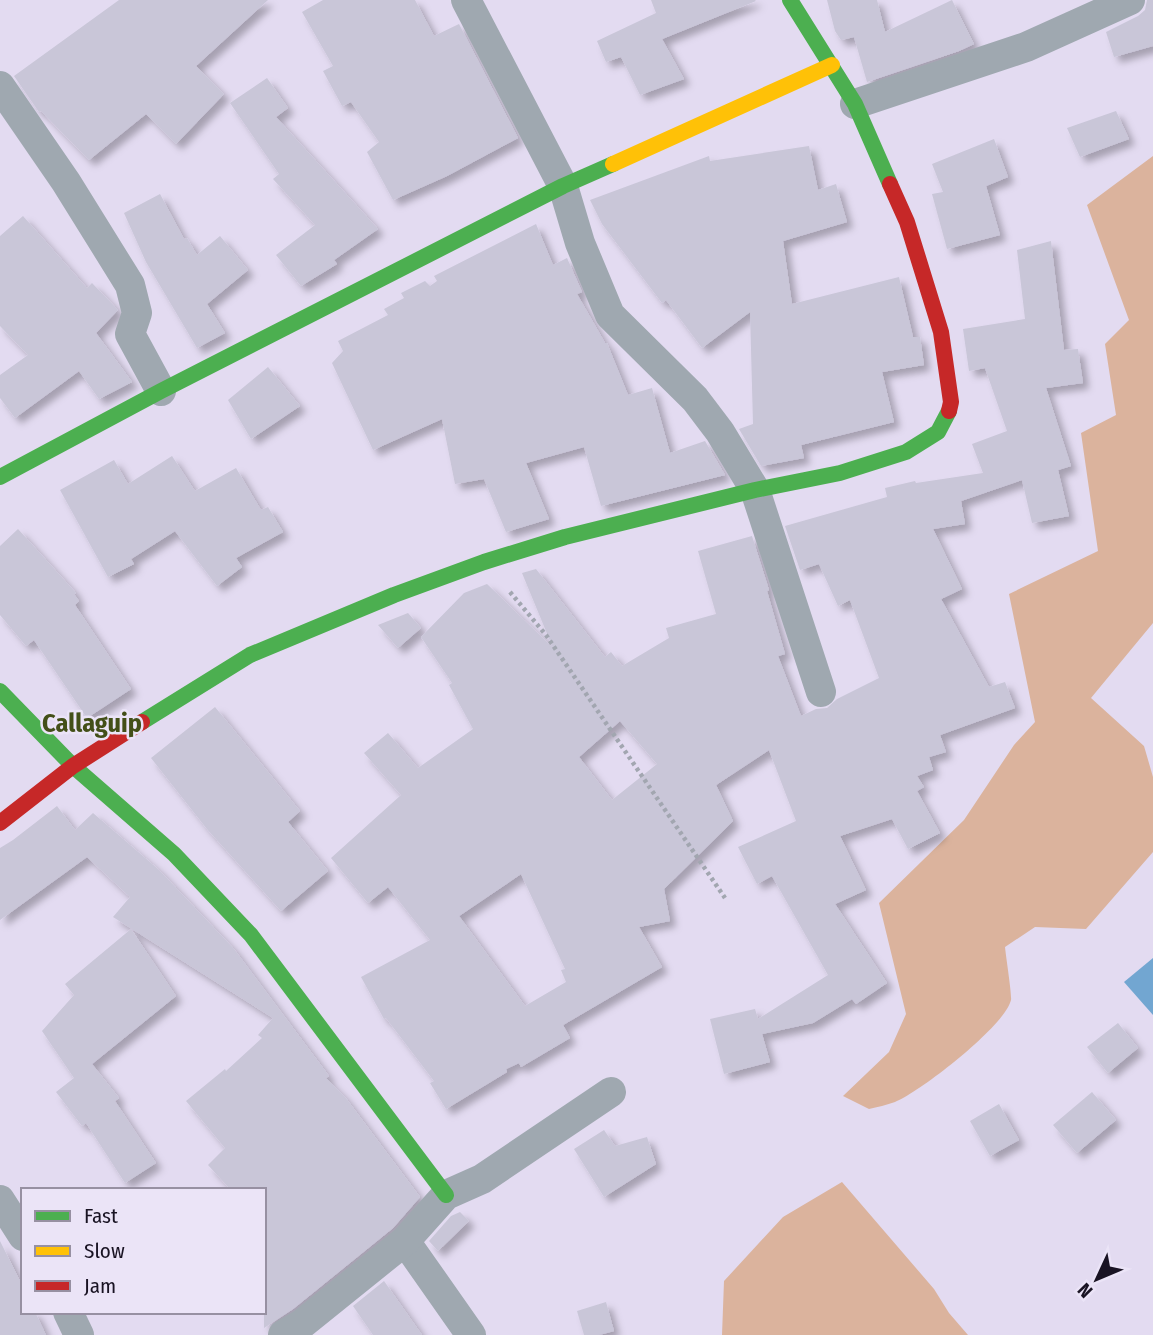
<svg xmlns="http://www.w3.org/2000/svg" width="1153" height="1335" font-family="'Fira Sans Condensed',sans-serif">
<defs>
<filter id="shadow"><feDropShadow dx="6" dy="6" stdDeviation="3.5" flood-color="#0004"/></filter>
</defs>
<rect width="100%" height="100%" fill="#e3dbf1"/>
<g fill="#dbb39d">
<path d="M1153,156V623L1091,698L1144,746L1153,777V852L1086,929L1035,927L1005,947C1006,957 1012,995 1011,1000C1005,1026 920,1092 895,1102C887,1105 877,1107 869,1109L843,1096L889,1052L906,1014L879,903L964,820L1014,745L1035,722L1009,594L1098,551L1081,433L1116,415L1105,344L1129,320L1087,205Z"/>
<path d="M842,1182L934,1289L949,1313L968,1335H722L724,1281L783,1217Z"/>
</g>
<path fill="#72a6d1" d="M1153,958V1015L1124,982Z"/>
<g fill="#c9c6d8" fill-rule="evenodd" filter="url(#shadow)">
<path d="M119,0H268L196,66L224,94L176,144L146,114L89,160L41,111L39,112L14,76Z"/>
<path d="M323,0H415L434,36L459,24L518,138L447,176L393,200L367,152L379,142L351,102L342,106L323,71L333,66L302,12Z"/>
<path d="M651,0H755L756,1L662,39L684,79L640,95L621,57L606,62L597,41L656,13Z"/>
<path d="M827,0H877L885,32L952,0L974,44L959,51L867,82L854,37L841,40L835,31Z"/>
<path d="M1147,0H1153V46L1114,57L1106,32L1138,16L1145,10Z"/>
<path d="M267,78L288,108L276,117L378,229L334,260L337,264L301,286L276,255L315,225L273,179L279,174L230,103Z"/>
<path d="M1116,111L1129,139L1080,157L1067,128Z"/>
<path d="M994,139L1008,177L986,186L1000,235L947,249L932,194L943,192L932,164Z"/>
<path d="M809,146L818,190L836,184L847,222L783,241L792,304L899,277L913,337H920L924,365L882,372L894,422L801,445L804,458L761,466L739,429L753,424L750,312L702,348L666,300L662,303L602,224L590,200L709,156L710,161Z"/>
<path d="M160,194L184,239L187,238L197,255L220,236L248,270L207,304L225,333L197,348L146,262L124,213Z"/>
<path d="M23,216L87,288L92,283L118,310L96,333L132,382L99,399L79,371L15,418L0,398V375L28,355L0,326V236Z"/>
<path d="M536,224L553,265L567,258L582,292L577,294L605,343H607L628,395L652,388L670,453L705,441L725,475L601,506L584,447L526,463L549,519L506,532L484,479L455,484L442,419L373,450L332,363L343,351L338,341L388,315L384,309L404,298L401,293L425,281L430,286L437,281L434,276Z"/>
<path d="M1051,241L1064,350L1078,349L1083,383L1046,388L1071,466L1058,470L1069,516L1032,523L1022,480L961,501L965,524L933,529L962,589L941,599L989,687L1005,682L1015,708L940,735L946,752L929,757L933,770L917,776L924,787L917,791L940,833L908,849L892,819L840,836L866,890L835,904L887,983L856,1004L852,999L813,1023L762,1034L770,1062L724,1074L710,1019L755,1009L758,1019L828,975L772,876L757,884L738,847L796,821L769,750L716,785L733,821L664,889L670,921L639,927L662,967L563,1025L570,1038L521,1067L519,1063L506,1069L507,1072L446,1109L430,1083L434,1081L386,1018L384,1019L361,977L430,940L388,887L368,903L331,858L401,795L364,753L388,733L418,768L473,729L449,685L452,683L421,637L464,593L487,584L553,648L522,573L536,569L605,657L611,652L622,666L669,638L666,628L716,614L698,551L752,536L769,590L767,591L785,654L778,656L801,716L816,709L827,708L837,699L879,678L850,600L838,606L819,564L800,570L785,526L887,497L885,488L915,481L916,483L983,473L972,444L1007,431L985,368L969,371L963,329L1025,319L1017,250ZM620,721L657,764L612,800L579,757ZM521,874L565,969L561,970L566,982L525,1006L459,916Z"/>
<path d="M268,367L300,406L251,439L228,400Z"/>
<path d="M172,456L195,491L236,468L261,510L268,507L283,532L236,558L242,567L217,586L175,531L131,559L134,564L108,577L60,490L114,460L128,484Z"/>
<path d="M18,529L76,593L74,594L79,601L75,605L131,689L87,718L34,640L26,646L0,615V546Z"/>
<path d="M408,613L421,628L398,648L378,625Z"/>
<path d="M215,707L300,811L288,822L328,871L281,911L207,829L151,758Z"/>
<path d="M57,806L75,830L93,813L159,870L234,949L329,1076L326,1078L345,1097L420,1197L393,1228L293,1309L264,1328V1190H231L208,1165L225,1148L186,1101L225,1069L226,1071L262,1038L258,1035L273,1018L113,917L130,897L87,857L0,920V848L13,840Z"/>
<path d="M131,929L176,996L92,1064L119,1098L115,1101L156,1163L125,1183L86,1123L82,1126L56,1092L74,1078L42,1031L74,995L65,984Z"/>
<path d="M1118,1023L1138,1048L1108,1073L1087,1047Z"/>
<path d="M1092,1092L1116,1120L1077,1153L1053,1125Z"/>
<path d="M999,1104L1019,1140L990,1156L970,1121Z"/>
<path d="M604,1130L615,1146L647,1137L656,1164L604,1197L574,1149Z"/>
<path d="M460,1212L469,1221L438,1251L429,1241L451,1216Z"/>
<path d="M0,1241L23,1287V1312H35L46,1335H0Z"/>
<path d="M384,1281L422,1335H373L353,1306Z"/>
<path d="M606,1302L614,1331L599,1335H584L577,1311Z"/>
</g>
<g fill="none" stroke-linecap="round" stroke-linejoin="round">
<path stroke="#a2a6b0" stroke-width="4.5" stroke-dasharray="3.5 3.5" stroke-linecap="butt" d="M510,592L546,635L725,898"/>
<g stroke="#9fa8b0" stroke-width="30">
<path d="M466,0L563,186L580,243L610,315L695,399L720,432L755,490L821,692"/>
<path d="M0,86L66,182L130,285L137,313L130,334L161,391"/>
<path d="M855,104L1026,47L1130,0"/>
<path d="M0,1200L23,1236"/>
<path d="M405,1241L471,1335"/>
<path d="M68,1312L79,1335"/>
<path d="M283,1335L302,1324L405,1241L446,1195L482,1179L611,1092"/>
</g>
<g stroke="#4caf50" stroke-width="16">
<path d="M790,0L855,104L890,184"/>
<path d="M0,477L161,391L563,186L613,164"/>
<path d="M0,691L73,766L174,854L251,935L446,1195"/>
<path d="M142,722L250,655L394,595L484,562L565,537L755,490L840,473L906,452L938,432L949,411"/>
</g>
<path stroke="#ffc107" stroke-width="16" d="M613,164L832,65"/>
<g stroke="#c62828" stroke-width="16">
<path d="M890,184L907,222L941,332L951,402L949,411"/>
<path d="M0,823L73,766L142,722"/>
</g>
</g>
<g text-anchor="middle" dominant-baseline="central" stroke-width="5" stroke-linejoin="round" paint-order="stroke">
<g font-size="26" font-weight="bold" fill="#434f18" stroke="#ebe4f7">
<text x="92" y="723">Callaguip</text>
</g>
</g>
<rect x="21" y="1188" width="245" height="126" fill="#ebe4f7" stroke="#9790a2" stroke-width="2"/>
<rect x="35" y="1211" width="35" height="10" fill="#4caf50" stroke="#9790a2" stroke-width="2"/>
<text x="84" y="1223" font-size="21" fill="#191323">Fast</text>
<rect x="35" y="1246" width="35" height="10" fill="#ffc107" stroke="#9790a2" stroke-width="2"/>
<text x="84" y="1258" font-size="21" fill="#191323">Slow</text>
<rect x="35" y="1281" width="35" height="10" fill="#c62828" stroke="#9790a2" stroke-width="2"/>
<text x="84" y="1293" font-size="21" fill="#191323">Jam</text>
<g transform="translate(1097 1279) rotate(226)" stroke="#ebe4f7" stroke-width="5" paint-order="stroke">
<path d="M0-5L12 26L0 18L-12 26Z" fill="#191323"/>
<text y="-10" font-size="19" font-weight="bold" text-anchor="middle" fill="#191323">N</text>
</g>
</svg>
